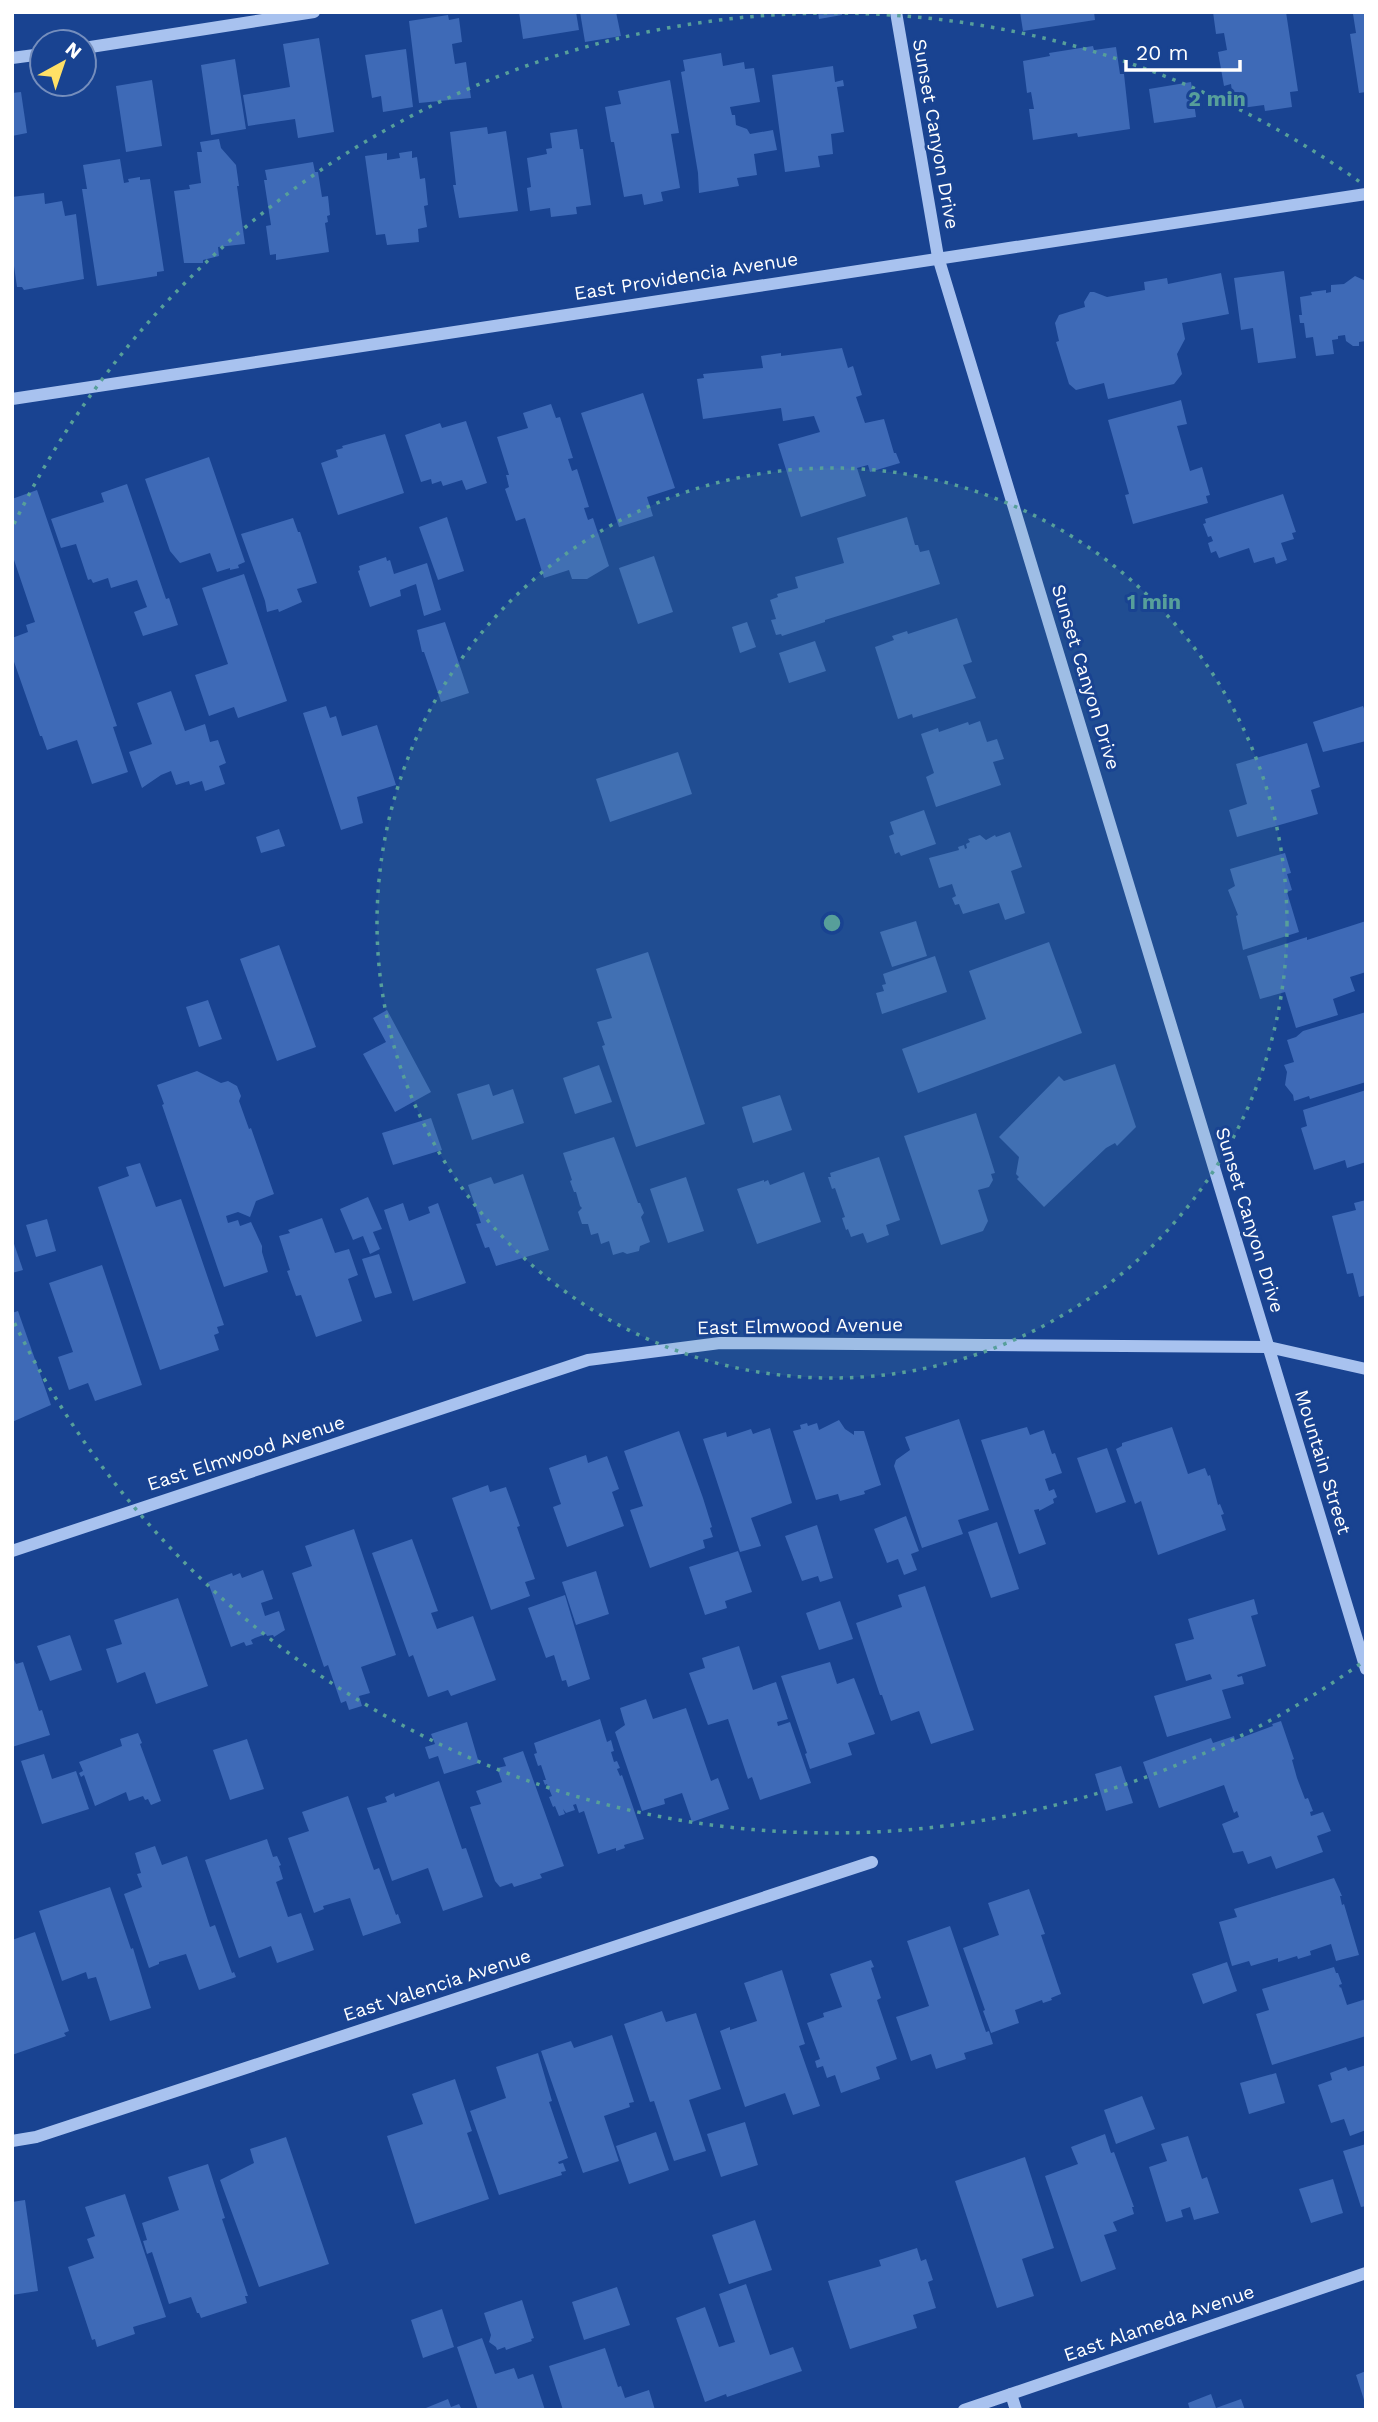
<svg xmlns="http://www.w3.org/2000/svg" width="1378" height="2422" font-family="'Work Sans',sans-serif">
<rect width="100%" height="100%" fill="#194391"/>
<g fill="#3e6ab7">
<path d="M519,12H576L579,30L523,39Z"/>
<path d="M580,12H616L621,36L585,42Z"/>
<path d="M818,12H842V15L819,19Z"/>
<path d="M1020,12H1094L1095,20L1023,31Z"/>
<path d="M1213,12H1286L1298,91L1290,92L1292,107L1265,111L1264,105L1234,109L1231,84L1224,86L1218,52L1227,50L1224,33L1216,34Z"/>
<path d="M1366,12V92L1359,93L1350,34L1356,33L1353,14Z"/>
<path d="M448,15L449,20L459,18L462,42L452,44L455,64L466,62L471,98L419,103L409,21Z"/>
<path d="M319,38L334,132L298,138L295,119L248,126L243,95L290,87L283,44Z"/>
<path d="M1093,46L1094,50L1116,47L1120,74H1124L1130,129L1078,137L1077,133L1033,140L1029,109H1034L1031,92L1027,93L1023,61L1050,56L1049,53Z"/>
<path d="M406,49L413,107L383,112L381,96L372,98L365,55Z"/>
<path d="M721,53L723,66L744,62L745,69L754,68L760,102L730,107L732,115H735L736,125L747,129L750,134L773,130L777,150L754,154L757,175L737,178L739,186L699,193L698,173L681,72L685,71L683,60Z"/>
<path d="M235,59L246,129L211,135L201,65Z"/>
<path d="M833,66L835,82L843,80L844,86L837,87L844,132L831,134L833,154L818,156L820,167L785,172L772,75Z"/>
<path d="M152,80L162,146L126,152L116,86Z"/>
<path d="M670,80L679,133L671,134L680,188L661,192L663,201L644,205L642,194L624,197L614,142H611L605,107L621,104L618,91Z"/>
<path d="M1191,82L1196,117L1154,123L1149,89Z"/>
<path d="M21,92L27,133L12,136V93Z"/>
<path d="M487,127L488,134L506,131L518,211L459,218L453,185H456L450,132Z"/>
<path d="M577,129L580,149H583L591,205L576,207L577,214L551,217L550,208L530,211L527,188L531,187L527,158L547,154L546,149L552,148L550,133Z"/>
<path d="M219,139L221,148L236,165L239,186H237L245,244L218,247L219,256L203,260V263H184L174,191L190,189L189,185L201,183L197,152H202L200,142Z"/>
<path d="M412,151V158L417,157L420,179L425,178L428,205L424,206L427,227L418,229L419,242L387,245L385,234L376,235L365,156L387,153V160L400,158L399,153Z"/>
<path d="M120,159L124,183L129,182L128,179L140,177V180L150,179L164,271L157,272V276L97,286L82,189H87L83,165Z"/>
<path d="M313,162L315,172H318L322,197L328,196L330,215L327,216L328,222L325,223L329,252L276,260V254L270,255L266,226L271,225L264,180H267L265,170Z"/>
<path d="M44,193L45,204L62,201L65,216L76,214L84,279L24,290L22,287H17L12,252V197Z"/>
<path d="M1284,271L1296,358L1258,363L1253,328L1241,330L1234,278Z"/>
<path d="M1221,273L1229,314L1182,323L1185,339L1177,354L1182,374L1174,384L1108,399L1104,383L1076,390L1069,384L1056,342L1059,341L1055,323L1059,315L1085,307L1084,302L1090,292H1094L1107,297L1145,290L1144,282L1167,278L1168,284Z"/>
<path d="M1355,276L1366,281V341L1359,342V346H1353L1346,341L1345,335L1338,336V339L1332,340L1334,354L1316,356L1313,337L1306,338L1304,323H1300L1299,315H1302L1300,297L1312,295L1311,292L1326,290V293L1331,292V285L1344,284Z"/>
<path d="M842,348L848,368L853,366L862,395L856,397L865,423L884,419L894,453H896L900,463L870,472L868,465L857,468L866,496L801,517L778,444L820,432L814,416L783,421L781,408L703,419L697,379L704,378L703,374L763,368L761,356L781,353V356Z"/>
<path d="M643,393L675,488L647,497L653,516L619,527L581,413Z"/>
<path d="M1181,400L1187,424L1177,426L1190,471L1202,467L1210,495L1206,496L1208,503L1133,524L1125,495L1129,494L1108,420Z"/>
<path d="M551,404L556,418L560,417L573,458L568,459L572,471L577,469L589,507L584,508L588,520L593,518L609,566L587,579H572L569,570L544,578L525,518L516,521L505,489L509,487L506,475H509L497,437L528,428L523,413Z"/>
<path d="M466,421L487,483L466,490L462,480L443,486L441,481L432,484L431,479L421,482L405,435L440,423L442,428Z"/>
<path d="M385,434L404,493L338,515L321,463L338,457L336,450L343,448L342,446Z"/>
<path d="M209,457L245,562L238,565L239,568L230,570V568L217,572L210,553L180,563L170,551L145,479Z"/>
<path d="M127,484L166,599L169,598L178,625L143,636L134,612L147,607L137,580L111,588L108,578L93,583L91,579L88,580L76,544L61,548L51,519L104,502L101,493Z"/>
<path d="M37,490L117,726L113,727L128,772L92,784L77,740L47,750L42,736H40L12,656V638L28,632L26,625L35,622L12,554V499Z"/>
<path d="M1283,494L1296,532L1292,533L1294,539L1281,543L1287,560L1276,564L1274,557L1254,563L1249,548L1219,558L1216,551L1211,553L1208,543L1213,541L1211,536L1208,537L1203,524L1206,523L1205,519Z"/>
<path d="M447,517L464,571L438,580L419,527Z"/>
<path d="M907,517L915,545H918L920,552L929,550L940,584L825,620V622L782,636L781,634L776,635L771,620L776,619L770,600L778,597L777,594L798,588L795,577L844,563L837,538Z"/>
<path d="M293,518L298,532H300L317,583L297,589L302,602L279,612L278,609L267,612L265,601L241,534Z"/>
<path d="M654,556L673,612L638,624L619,568Z"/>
<path d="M386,557L387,561L390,560L394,574L427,563L441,610L424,616L416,584L400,590L401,596L370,607L358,571L360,570L359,566Z"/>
<path d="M244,574L287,701L238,718L234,707L209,716L195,675L228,664L202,588Z"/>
<path d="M957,618L972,662L963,665L976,698L913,718L912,714L898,719L875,647L894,640L892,636L907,631L908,634Z"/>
<path d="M445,622L469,693L441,702L424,652H422L417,630Z"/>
<path d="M747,622L756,647L740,653L732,627Z"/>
<path d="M815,641L826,671L789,683L779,653Z"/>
<path d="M171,691L185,731L205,724L210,742L218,740L226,763L219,766L225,784L205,791L202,781L190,785L189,781L176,785L171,771L161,775L142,788L129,752L152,744L137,703Z"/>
<path d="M326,706L330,718L336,716L342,736L377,725L396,785L357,797L363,823L341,830L303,713Z"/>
<path d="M1363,706L1366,714V741L1323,752L1313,722Z"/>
<path d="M980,721L987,742L997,739L1004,759L993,762L1001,785L936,807L926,777L934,773L921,734L938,728L939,732L968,722L969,725Z"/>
<path d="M1307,743L1320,787L1311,790L1318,814L1237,837L1229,810L1247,804L1236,764Z"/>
<path d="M678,752L692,794L610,822L596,779Z"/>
<path d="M924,810L936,844L901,856L899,852L895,854L889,836L894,834L890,822Z"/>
<path d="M279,829L285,846L261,853L256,837Z"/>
<path d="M1010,832L1022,867L1011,871L1025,913L1005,920L999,903L963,914L959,904L955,905L952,898L956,896L952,884L939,888L929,858L959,850L958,847L964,845L965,849L967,848L966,844L970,842L968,839L980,835L986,840L995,835L996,837Z"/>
<path d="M1285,853L1291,873L1287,874L1292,890L1287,892L1299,932L1243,950L1236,916L1238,915L1228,890L1235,886L1230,869Z"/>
<path d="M916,921L927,956L892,967L880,932Z"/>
<path d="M1366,921V972L1350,977L1355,991L1333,999L1338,1015L1296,1028L1285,992L1260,999L1247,956L1307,937V940Z"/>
<path d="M1049,942L1082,1033L918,1093L902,1049L986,1019L969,971Z"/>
<path d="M279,945L316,1047L277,1061L240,959Z"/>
<path d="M648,952L705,1124L636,1147L602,1046L605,1045L597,1022L612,1018L596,969Z"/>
<path d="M935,956L947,992L882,1014L876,993L884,991L882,985L886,984L883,974Z"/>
<path d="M208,1000L222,1039L199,1047L186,1007Z"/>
<path d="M387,1010L431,1092L395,1112L363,1054L386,1042L373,1018Z"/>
<path d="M1366,1012V1082L1310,1099L1309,1096L1294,1101L1293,1095L1285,1085L1287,1072L1284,1065L1294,1062L1287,1040L1296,1037L1303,1031Z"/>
<path d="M1115,1064L1136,1127L1117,1146L1115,1143L1106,1148L1044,1207L1017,1179L1019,1177L1016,1174L1019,1157L999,1137L1059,1076L1064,1081Z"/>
<path d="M599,1065L612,1102L575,1114L563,1078Z"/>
<path d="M197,1071L221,1083L228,1081L237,1086L241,1096L239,1101L249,1129L251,1128L274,1194L256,1201L250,1217L238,1212L226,1216L228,1223L238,1220L240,1226L251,1222L262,1246V1252L268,1272L224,1287L162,1105L164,1104L157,1085Z"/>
<path d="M489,1084L493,1096L513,1089L524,1123L472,1140L457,1094Z"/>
<path d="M1366,1090V1162L1347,1168L1345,1160L1314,1170L1301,1128L1307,1126L1303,1110Z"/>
<path d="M780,1095L792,1130L753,1143L742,1107Z"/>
<path d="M976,1113L995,1173L991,1174L993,1180L989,1187L978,1190L988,1221L983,1231L941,1245L904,1136Z"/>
<path d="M431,1118L442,1150L393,1165L382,1133Z"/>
<path d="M614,1137L638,1203H640L644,1213L641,1217L650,1242L640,1246L639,1251L627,1254L623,1252L613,1255L609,1241L601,1244L598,1233L591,1235L588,1224H582L578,1212L582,1208L580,1206L576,1192H574L570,1181L572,1180L563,1153Z"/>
<path d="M879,1157L900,1220L886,1225L889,1235L867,1243L863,1233L851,1237L848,1229L846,1230L842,1218L845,1217L835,1188L832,1189L828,1177H831L830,1173Z"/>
<path d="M140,1163L156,1207L181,1199L224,1325L217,1327L219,1333L214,1335L219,1350L160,1370L98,1187L129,1176L126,1167Z"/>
<path d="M804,1172L821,1222L757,1244L737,1189L764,1180V1182L768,1180L770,1185Z"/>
<path d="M523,1174L549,1250L496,1266L489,1247L485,1248L476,1224L481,1223L468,1185L491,1177L494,1184Z"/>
<path d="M686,1177L704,1231L668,1243L650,1189Z"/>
<path d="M368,1197L382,1229L373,1232L380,1249L370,1254L363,1236L353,1240L340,1209Z"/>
<path d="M1366,1200V1295L1359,1297L1353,1273L1347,1274L1332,1216L1356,1210L1354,1203Z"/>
<path d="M403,1203L409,1221L430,1213L428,1207L438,1203L466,1283L413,1301L384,1210Z"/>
<path d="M322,1218L335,1253L349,1249L358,1275L348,1279L362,1321L316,1337L301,1295L296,1296L287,1271L290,1270L279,1236L290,1233L288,1230Z"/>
<path d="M47,1219L56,1251L36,1257L26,1225Z"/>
<path d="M12,1238L23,1270L12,1273Z"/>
<path d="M379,1254L392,1293L375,1298L362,1259Z"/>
<path d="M102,1265L142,1385L95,1401L88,1383L69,1390L58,1357L73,1352L49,1283Z"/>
<path d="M18,1311L51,1405L12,1422V1313Z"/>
<path d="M959,1419L989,1510L958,1520L963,1534L922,1548L894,1466L896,1460L910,1450L905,1437Z"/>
<path d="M839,1420L845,1429L854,1435V1431H864L881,1485L864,1491L865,1494L840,1501L838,1494L816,1500L793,1431L801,1429L800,1425L807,1423L808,1426L817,1423L819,1430Z"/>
<path d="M1027,1427L1030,1435L1044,1430L1052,1454L1055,1453L1062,1473L1045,1479L1049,1491L1054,1489L1057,1497L1053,1499L1054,1503L1039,1511V1509L1034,1510L1046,1544L1019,1554L981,1440Z"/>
<path d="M1172,1427L1188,1474L1205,1468L1208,1476L1210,1475L1218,1505L1220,1504L1224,1514L1221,1515L1226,1530L1158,1555L1141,1501L1135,1504L1116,1449L1122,1446V1443Z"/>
<path d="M770,1428L792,1503L751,1518L761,1546L740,1552L703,1439L726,1432L727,1437L751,1429L753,1434Z"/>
<path d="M679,1431L703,1498L712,1527L710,1528L713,1537L703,1540L705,1548L650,1568L630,1510L643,1506L624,1451Z"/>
<path d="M1107,1448L1126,1502L1096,1513L1077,1458Z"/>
<path d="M586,1455L588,1463L607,1456L619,1489L612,1492L624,1526L567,1547L553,1507L561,1504L549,1468Z"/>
<path d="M488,1485L490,1492L506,1487L520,1526L517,1527L535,1579L525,1582L530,1596L491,1610L452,1498Z"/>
<path d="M906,1516L919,1551L911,1554L917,1570L904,1575L898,1559L887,1563L874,1529Z"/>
<path d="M997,1522L1019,1589L991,1598L968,1532Z"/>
<path d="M817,1525L833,1578L820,1582L818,1576L802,1581L785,1536Z"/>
<path d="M354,1529L396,1655L361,1667L370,1693L359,1696L362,1706L349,1710L346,1701L341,1703L328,1665L324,1667L292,1573L312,1566L305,1546Z"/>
<path d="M412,1539L438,1611L431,1613L437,1629L473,1616L496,1680L451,1696L448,1690L428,1697L413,1655L409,1657L372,1553Z"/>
<path d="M738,1551L752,1592L725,1601L727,1608L705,1615L689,1567Z"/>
<path d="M263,1570L273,1599L261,1603L265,1616L279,1611L285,1630L274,1637L273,1635L267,1636L266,1634L255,1638L251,1640L253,1644L246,1646L244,1642L231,1647L208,1582L232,1573L233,1576L240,1573L242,1578Z"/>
<path d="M596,1571L609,1614L576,1625L562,1582Z"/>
<path d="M925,1586L974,1730L931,1744L919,1711L891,1721L882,1695H880L856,1623L902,1607L898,1595Z"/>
<path d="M565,1595L590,1679L568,1687L566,1680L562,1681L554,1655L546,1658L528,1608Z"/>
<path d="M178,1598L208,1686L156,1704L145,1672L117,1683L106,1649L122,1644L114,1620Z"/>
<path d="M1254,1599L1258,1614L1251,1616L1266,1666L1237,1675L1238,1677L1242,1676L1244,1684L1222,1690L1231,1718L1167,1737L1154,1696L1212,1679L1210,1674L1186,1681L1175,1644L1194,1639L1188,1619Z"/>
<path d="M840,1601L853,1639L819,1650L806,1613Z"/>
<path d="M70,1635L82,1670L50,1681L37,1646Z"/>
<path d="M739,1646L753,1690L776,1682L788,1719L777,1722L778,1726L790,1722L811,1783L760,1800L752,1777L748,1779L728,1719L708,1725L689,1673L705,1668L702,1658Z"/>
<path d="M12,1655L16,1664L23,1662L39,1711L42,1710L50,1735L12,1747Z"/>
<path d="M830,1662L837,1684L854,1678L875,1734L848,1743L852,1755L810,1769L805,1754L807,1753L781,1676Z"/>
<path d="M646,1699L653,1719L686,1708L711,1781L718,1778L729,1809L692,1822L682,1793L664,1799L665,1804L642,1811L615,1732L625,1725L620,1708Z"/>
<path d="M600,1719L607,1742L611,1740L614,1751L611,1752L614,1762L617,1761L620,1768L617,1769L620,1776L622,1775L644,1839L624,1845L625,1848L616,1851V1848L598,1854L584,1811L579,1813L576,1804L573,1805L575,1810L566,1813L563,1809L565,1814L559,1816L555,1806L553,1807L549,1797L552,1796L547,1784L545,1785L543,1780H546L541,1765L538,1766L534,1754L537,1753L534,1743Z"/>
<path d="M1281,1721L1294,1759L1292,1760L1297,1778L1305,1799L1308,1798L1313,1811L1310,1812L1311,1816L1323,1812L1331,1831L1317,1836L1323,1852L1276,1869L1271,1856L1248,1864L1243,1851L1233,1853L1222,1824L1239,1817L1237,1811L1234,1813L1224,1785L1159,1808L1143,1762L1211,1738L1213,1743L1234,1736L1235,1740L1273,1726L1272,1724Z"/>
<path d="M467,1722L479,1763L444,1774L438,1756L429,1759L425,1747L435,1744L431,1734Z"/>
<path d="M138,1733L142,1743L140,1744L161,1801L151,1805L148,1799L145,1800L143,1796L129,1801L126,1792L95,1806L84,1775L81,1777L79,1773L83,1771L79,1762L122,1746L120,1739Z"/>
<path d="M247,1739L264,1789L230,1800L213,1750Z"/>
<path d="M523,1751L564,1866L540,1874L542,1878L514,1887L512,1883L500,1887L495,1881L470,1807L481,1804L476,1791L502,1782L497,1768L506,1766L503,1758Z"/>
<path d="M44,1754L52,1779L76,1771L89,1809L42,1824L21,1761Z"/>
<path d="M1121,1766L1133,1803L1106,1811L1095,1774Z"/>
<path d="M439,1781L462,1849L466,1848L483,1897L443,1911L428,1868L392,1881L367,1808L387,1802L385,1797L394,1793L395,1797Z"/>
<path d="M348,1796L374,1870L379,1868L396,1915L398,1914L401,1923L363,1936L350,1898L323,1906L324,1909L314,1913L288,1838L309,1831L302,1812Z"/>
<path d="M267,1839L273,1857L277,1856L281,1865L279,1866L283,1879L276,1882L288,1917L301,1913L314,1950L277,1963L271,1946L239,1958L205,1860Z"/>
<path d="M155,1846L162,1865L187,1856L210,1927L215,1925L232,1973L234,1972L236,1977L199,1990L186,1954L159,1962V1964L149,1968L124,1894L142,1887L137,1874L141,1873L135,1853Z"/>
<path d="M1334,1878L1342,1896H1340L1342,1905L1344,1904L1359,1955L1336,1961L1331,1944L1310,1951L1311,1955L1298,1959L1297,1956L1278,1962V1958L1251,1966L1249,1961L1232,1966L1219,1922L1237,1917L1234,1909Z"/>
<path d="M110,1887L131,1949L133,1948L151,2008L110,2021L96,1977L88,1979L86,1972L62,1981L39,1911Z"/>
<path d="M1029,1889L1045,1934L1041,1935L1061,1994L1051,1998L1052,2000L1043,2003L1042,2000L1015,2010L1019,2023L991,2033L983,2011L985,2010L963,1948L999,1935L988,1903Z"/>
<path d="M950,1926L986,2032L989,2031L993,2044L964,2053L966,2059L936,2069L931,2054L911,2061L896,2017L929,2006L907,1941Z"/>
<path d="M35,1932L69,2031L64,2033L66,2036L12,2055V1940Z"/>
<path d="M871,1960L874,1967L871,1968L881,1998L877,2000L897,2059L876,2067L880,2079L841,2093L835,2075L827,2078L823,2066L817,2068L815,2061L820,2059L807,2023L824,2017L823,2013L842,2007L830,1974Z"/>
<path d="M1227,1962L1237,1991L1203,2004L1192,1974Z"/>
<path d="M1334,1967L1336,1973H1338L1342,1984L1339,1985L1340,1988L1341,1987L1347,2005L1366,1999V2036L1272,2065L1256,2014L1269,2010L1262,1989Z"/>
<path d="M782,1970L805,2044L799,2046L820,2106L793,2115L785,2093L745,2107L720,2031L730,2027V2030L757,2021L744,1983Z"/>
<path d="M662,2011L666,2022L696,2013L721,2089L689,2100L706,2151L674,2161L654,2101L650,2102L624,2024Z"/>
<path d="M612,2035L634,2102L629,2103L630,2107L604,2116L619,2161L583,2173L541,2051L571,2041L574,2048Z"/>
<path d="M538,2053L552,2101L549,2102L568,2158L558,2162L559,2164L563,2163L566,2171L561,2172L562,2175L499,2195L470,2111L506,2098L496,2067Z"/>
<path d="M1366,2065V2130L1350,2136L1344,2119L1331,2123L1318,2085L1332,2080L1330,2073L1346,2067L1348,2071Z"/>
<path d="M1276,2073L1285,2103L1249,2114L1240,2083Z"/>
<path d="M455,2079L472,2131L467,2133L489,2199L415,2224L387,2136L423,2124L412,2094Z"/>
<path d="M1142,2096L1155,2129L1116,2144L1104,2110Z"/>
<path d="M745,2122L758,2165L721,2177L707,2134Z"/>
<path d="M656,2132L669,2170L629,2184L616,2146Z"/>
<path d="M1105,2134L1111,2153L1114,2152L1134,2207H1132L1134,2214L1113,2222L1117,2231L1104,2235L1116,2269L1081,2282L1045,2176L1078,2164L1071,2147Z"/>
<path d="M1188,2136L1202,2179L1207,2177L1219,2213L1194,2220L1190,2207L1181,2210L1183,2217L1166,2222L1149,2167L1167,2161L1161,2144Z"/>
<path d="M286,2137L329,2264L259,2287L220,2180L254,2163L250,2149Z"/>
<path d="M1366,2144V2206L1361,2207L1343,2151Z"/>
<path d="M1025,2157L1054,2248L1022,2259L1034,2296L997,2308L955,2181Z"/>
<path d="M208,2164L225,2218L222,2219L248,2296H245L247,2303L201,2318L199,2313H197L191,2297L169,2304L152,2252L147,2254L143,2241L147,2240L142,2223L179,2210L168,2177Z"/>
<path d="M1333,2179L1343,2213L1311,2223L1299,2189Z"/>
<path d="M125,2194L166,2317L133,2327L135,2334L97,2347L95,2339L92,2340L68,2267L94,2258L87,2239L95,2236L85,2207Z"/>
<path d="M25,2200L38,2291L12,2295V2202Z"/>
<path d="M755,2220L772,2270L729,2284L712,2235Z"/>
<path d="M917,2248L921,2261L926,2259L933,2280L928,2282L936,2308L913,2315L917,2328L850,2349L828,2281L881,2266L879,2260Z"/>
<path d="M746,2284L770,2355L793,2347L802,2371L727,2397L726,2394L705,2402L676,2318L705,2307L719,2347L735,2342L719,2294Z"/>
<path d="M617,2287L630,2325L584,2340L572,2302Z"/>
<path d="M522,2300L534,2338L531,2339L532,2341L506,2350L505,2347L497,2350L496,2347L489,2342L491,2335L484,2313Z"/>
<path d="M442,2309L454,2347L423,2358L411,2320Z"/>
<path d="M482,2338L495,2374L514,2368L518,2379L533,2374L545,2410H478L457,2347Z"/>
<path d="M605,2348L618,2387L621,2386L625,2398L649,2390L655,2410H563L549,2366Z"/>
<path d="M1366,2371V2403H1365L1356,2375Z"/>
<path d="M1211,2394L1216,2408L1241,2399L1245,2410H1190L1188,2403Z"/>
<path d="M448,2399L451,2407L459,2404L462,2410H421Z"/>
</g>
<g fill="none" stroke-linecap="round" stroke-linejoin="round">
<g stroke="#a8c2ef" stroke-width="12">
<path d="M896,12L938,257L1366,1669"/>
<path d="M84,48L314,12"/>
<path d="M12,58L42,54"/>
<path d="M12,399L1366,194"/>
<path d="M12,1551L588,1360L720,1343L1268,1347L1366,1369"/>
<path d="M12,2141L36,2137L872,1862"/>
<path d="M1011,2394L1016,2410"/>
<path d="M964,2410L1366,2273"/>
</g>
</g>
<circle cx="832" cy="923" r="455" fill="#579f9a" fill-opacity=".12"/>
<g fill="none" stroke="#579f9a" stroke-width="3.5" stroke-dasharray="3.5 7">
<circle cx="832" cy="923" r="455"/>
<path d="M1360 1664A910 910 0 0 1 14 1322M14 524A910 910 0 0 1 1360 182"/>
</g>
<g text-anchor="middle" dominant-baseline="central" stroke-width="6" stroke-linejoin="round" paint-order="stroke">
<g font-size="19" fill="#fff" stroke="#194391">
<text transform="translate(936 134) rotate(80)">Sunset Canyon Drive</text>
<text transform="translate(686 276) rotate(-9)">East Providencia Avenue</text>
<text transform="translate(1086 677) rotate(73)">Sunset Canyon Drive</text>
<text transform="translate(1250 1220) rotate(73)">Sunset Canyon Drive</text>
<text transform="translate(800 1326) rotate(-1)">East Elmwood Avenue</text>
<text transform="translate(246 1453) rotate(-18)">East Elmwood Avenue</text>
<text transform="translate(1323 1462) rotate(73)">Mountain Street</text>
<text transform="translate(437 1985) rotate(-18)">East Valencia Avenue</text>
<text transform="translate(1159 2323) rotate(-19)">East Alameda Avenue</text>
</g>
</g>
<circle cx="832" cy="923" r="10" fill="#579f9a" stroke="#194391" stroke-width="3.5"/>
<g font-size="21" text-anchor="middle" font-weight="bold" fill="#579f9a" stroke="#194391" stroke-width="6" stroke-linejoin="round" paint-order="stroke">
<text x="1217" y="106">2 min</text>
<text x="1154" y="609">1 min</text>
</g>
<rect width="1378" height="2422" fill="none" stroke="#ffffff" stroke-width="28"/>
<g transform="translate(63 63) rotate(40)"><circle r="33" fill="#194391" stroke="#758ebd" stroke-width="2"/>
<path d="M0-5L12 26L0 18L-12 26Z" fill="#ffe066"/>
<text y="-10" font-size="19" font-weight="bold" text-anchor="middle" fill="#ffffff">N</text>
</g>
<path d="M1126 60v10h114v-10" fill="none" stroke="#ffffff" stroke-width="3.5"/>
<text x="1136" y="60" font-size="21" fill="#ffffff" stroke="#194391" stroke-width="5" paint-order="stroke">20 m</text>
</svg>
